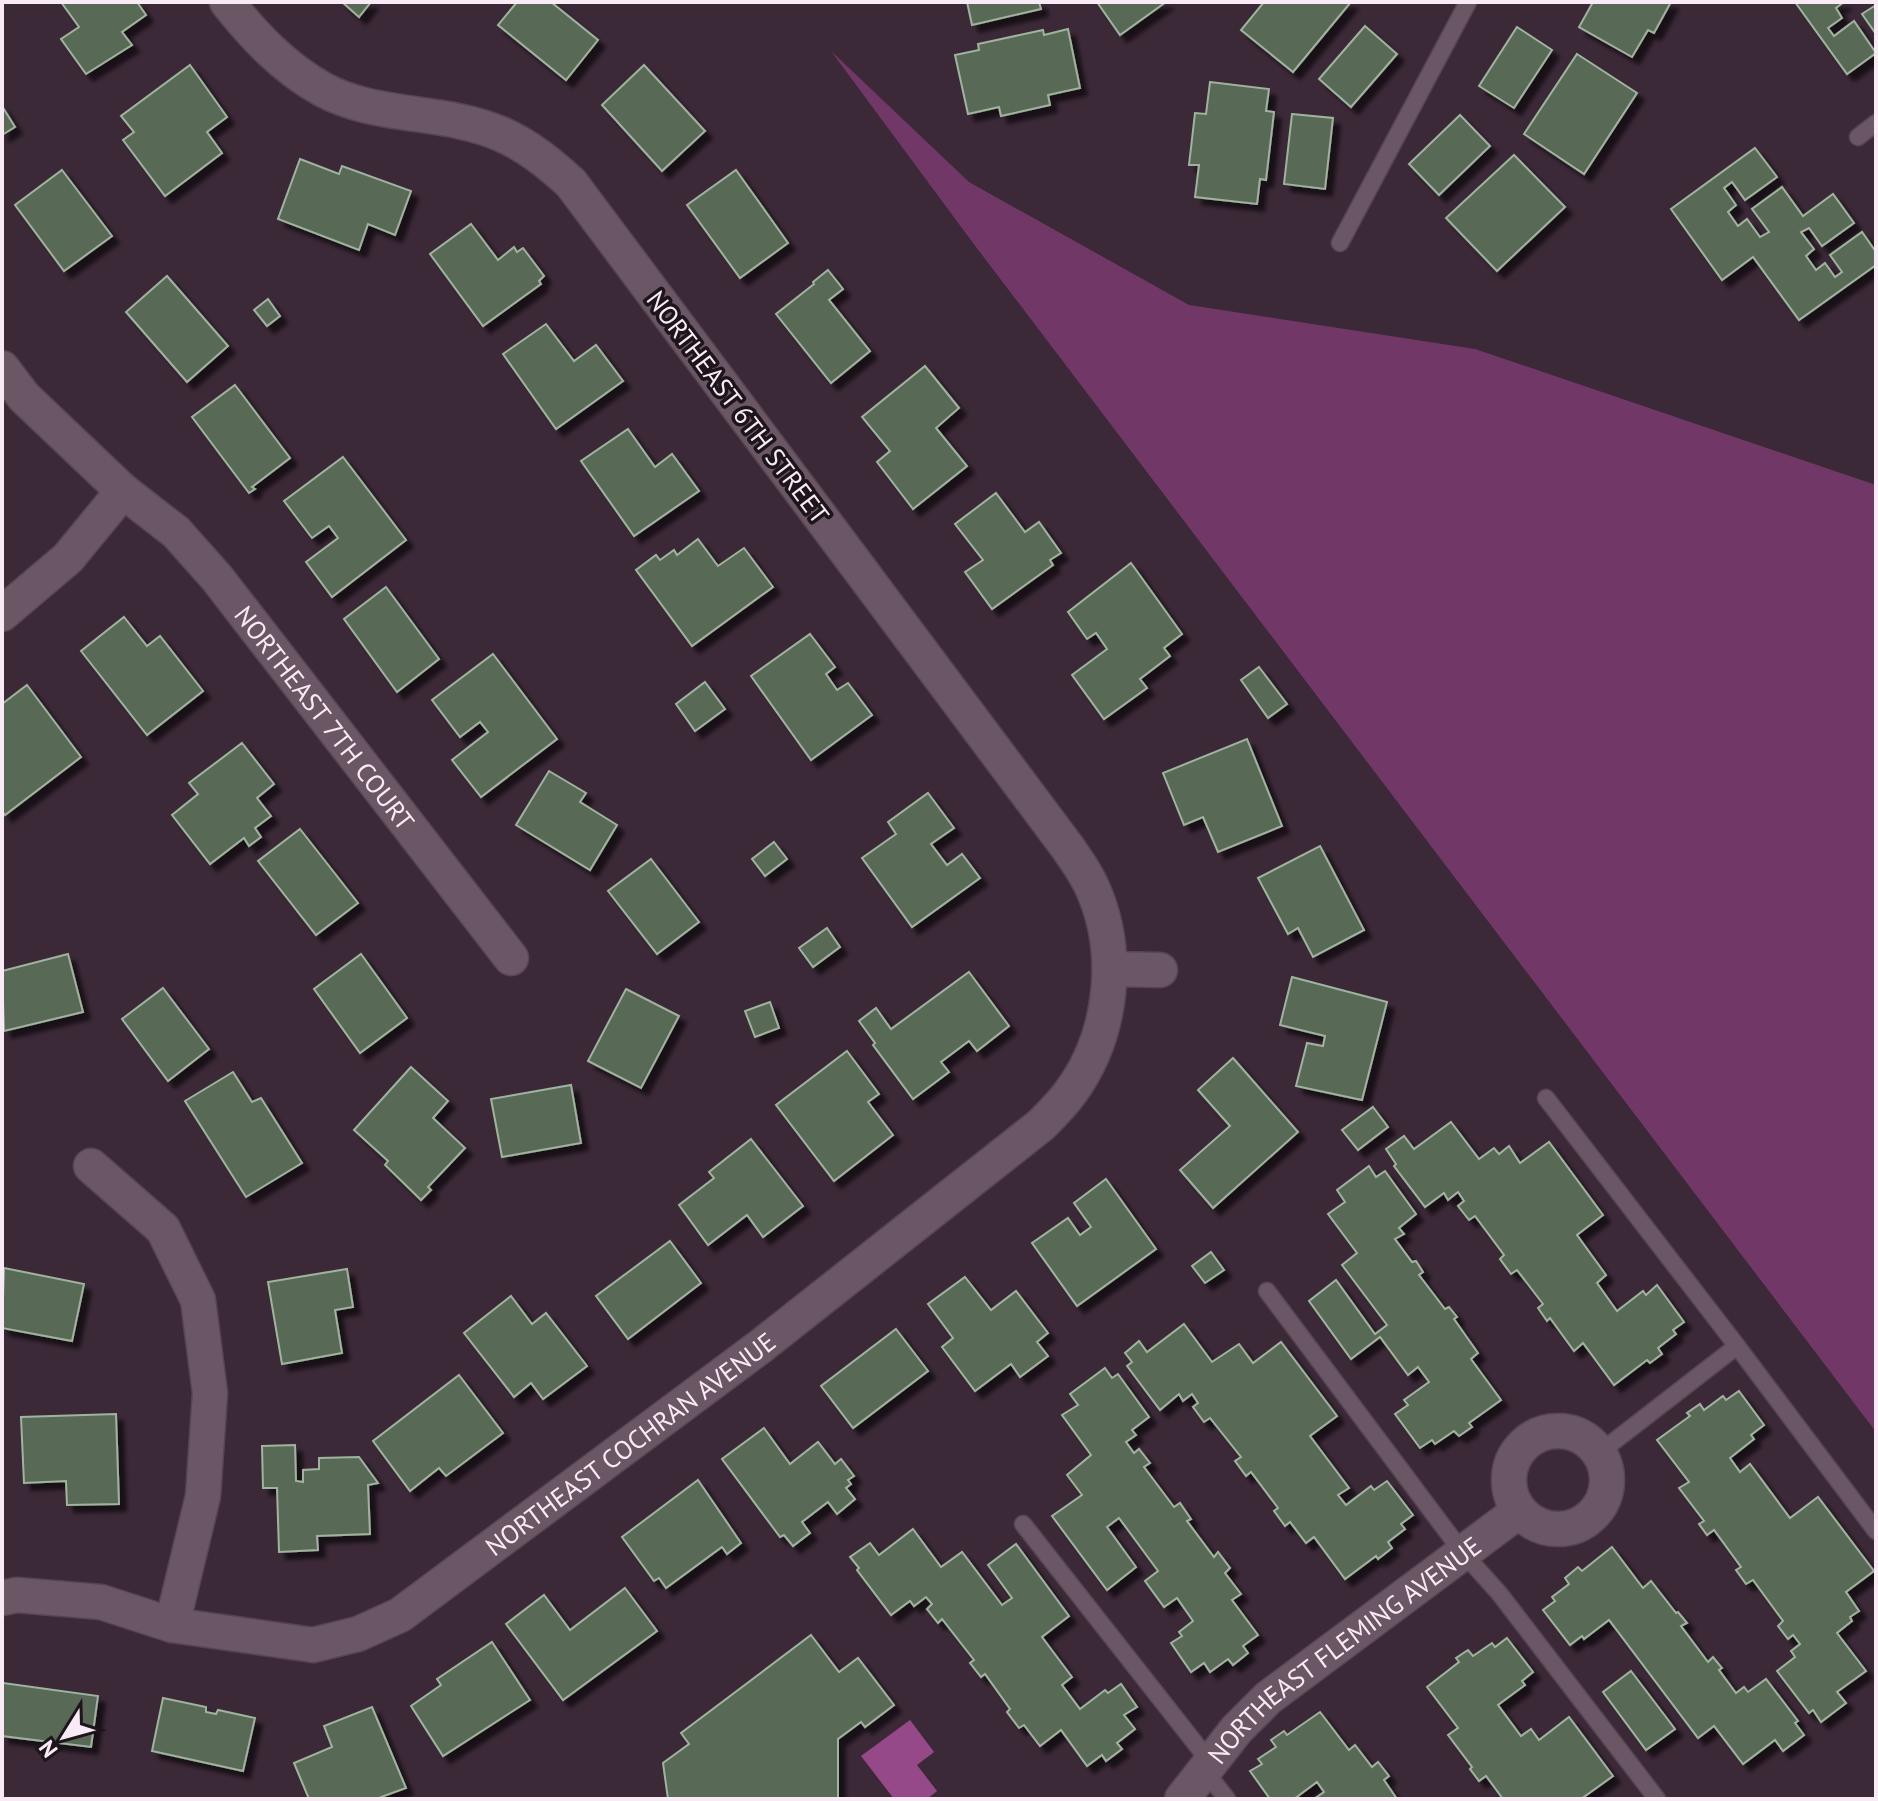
<svg xmlns="http://www.w3.org/2000/svg" width="1878" height="1801" font-family="'PT Sans',sans-serif">
<defs>
<filter id="shadow"><feDropShadow dx="7" dy="7" stdDeviation="2" flood-color="#0009"/></filter>
</defs>
<rect width="100%" height="100%" fill="#3c2938"/>
<path fill="#713767" d="M831,51L969,182L1189,305L1475,349L1876,485V1432L973,243Z"/>
<path fill="#954988" d="M910,1720L934,1752L917,1765L937,1791L927,1799H894L861,1756Z"/>
<g fill="#586a57" stroke="#a0b39e" stroke-width="2" filter="url(#shadow)">
<path d="M61,2H137L146,15L122,32L132,45L86,74L61,39L79,27Z"/>
<path d="M342,2H371L359,17Z"/>
<path d="M517,2H551L598,40L566,80L498,25Z"/>
<path d="M967,2H1039L1041,9L972,25Z"/>
<path d="M1097,2H1166L1120,35Z"/>
<path d="M1264,2H1351L1293,72L1241,30Z"/>
<path d="M1593,2H1671L1654,33L1648,30L1632,57L1579,27Z"/>
<path d="M1795,2H1844L1836,8L1842,18L1828,28L1834,36L1854,21L1876,53L1847,74Z"/>
<path d="M1876,5V34L1862,14Z"/>
<path d="M1365,26L1397,54L1351,107L1319,79Z"/>
<path d="M1517,27L1552,50L1514,108L1479,86Z"/>
<path d="M1068,29L1080,88L1048,95L1050,105L1001,116L999,107L968,114L955,55L979,50L978,44L1043,30L1044,35Z"/>
<path d="M1577,54L1637,93L1584,174L1524,134Z"/>
<path d="M190,65L227,117L207,132L222,153L165,196L123,140L134,132L121,116Z"/>
<path d="M644,65L705,131L662,171L602,105Z"/>
<path d="M1210,82L1269,89L1266,111L1274,112L1266,180L1260,179L1257,204L1195,197L1199,165H1189L1195,113L1206,114Z"/>
<path d="M2,106L15,127L2,135Z"/>
<path d="M1292,114L1333,118L1325,189L1284,184Z"/>
<path d="M1460,115L1490,146L1439,195L1409,164Z"/>
<path d="M1755,148L1777,177L1745,200L1732,182L1724,188L1736,205L1728,212L1738,226L1747,219L1760,237L1769,232L1752,209L1782,187L1803,216L1833,194L1854,223L1822,246L1809,228L1801,232L1814,249L1806,256L1816,270L1825,263L1835,277L1842,272L1830,255L1862,232L1876,252V265L1799,320L1753,257L1722,280L1671,209Z"/>
<path d="M1514,155L1565,207L1497,271L1446,218Z"/>
<path d="M300,159L339,174L342,166L411,191L395,235L368,224L359,250L278,219Z"/>
<path d="M62,170L112,236L64,271L15,205Z"/>
<path d="M736,170L788,243L740,278L687,205Z"/>
<path d="M471,224L498,260L514,247L517,252L523,248L544,276L539,281L541,284L483,326L430,254Z"/>
<path d="M828,270L843,289L829,300L870,351L831,383L776,314L814,284L813,282Z"/>
<path d="M167,276L228,346L187,382L126,312Z"/>
<path d="M268,299L280,316L267,326L254,310Z"/>
<path d="M546,324L574,361L596,345L623,381L556,429L503,354Z"/>
<path d="M925,366L959,408L936,428L967,466L913,509L877,462L890,451L862,417Z"/>
<path d="M235,385L290,458L252,487L255,489L249,493L192,417Z"/>
<path d="M628,429L655,467L672,454L699,491L634,536L581,461Z"/>
<path d="M343,457L406,540L332,597L306,562L338,538L329,526L312,538L284,501Z"/>
<path d="M996,493L1025,532L1039,522L1061,553L1050,560L1053,565L992,609L965,572L983,560L955,524Z"/>
<path d="M698,539L718,566L744,548L773,587L692,646L636,570L656,555L660,560L674,550L677,555Z"/>
<path d="M1131,563L1182,634L1164,648L1170,656L1140,679L1147,688L1104,719L1072,675L1107,649L1096,633L1087,639L1068,612Z"/>
<path d="M386,587L439,659L397,692L344,619Z"/>
<path d="M124,617L147,646L160,636L203,691L147,735L81,651Z"/>
<path d="M810,634L835,667L826,674L837,690L848,683L872,715L811,760L751,676Z"/>
<path d="M493,654L557,739L481,797L452,760L488,732L480,722L460,737L432,700Z"/>
<path d="M1259,667L1287,704L1268,718L1241,680Z"/>
<path d="M705,682L725,709L695,731L676,704Z"/>
<path d="M27,685L81,757L5,815L2,811V704Z"/>
<path d="M1247,739L1282,826L1218,852L1203,817L1184,825L1163,773Z"/>
<path d="M242,743L274,784L257,798L271,816L255,828L261,837L249,846L244,838L210,864L172,815L198,794L189,783Z"/>
<path d="M549,771L586,793L580,802L617,825L590,870L516,825Z"/>
<path d="M928,793L954,828L931,844L947,865L962,854L980,878L912,927L862,858L896,834L888,822Z"/>
<path d="M300,829L358,903L316,935L258,861Z"/>
<path d="M774,842L787,859L765,876L752,859Z"/>
<path d="M1320,846L1364,930L1313,957L1298,928L1288,934L1258,878Z"/>
<path d="M651,859L699,922L657,954L608,891Z"/>
<path d="M827,928L840,947L813,967L799,948Z"/>
<path d="M68,954L83,1012L4,1031L2,971Z"/>
<path d="M361,954L407,1018L360,1053L314,989Z"/>
<path d="M969,972L1009,1026L977,1051L969,1041L941,1062L949,1072L913,1099L873,1045L875,1043L859,1021L876,1008L891,1029Z"/>
<path d="M1292,977L1387,1002L1362,1100L1296,1086L1307,1043L1323,1046L1325,1036L1280,1025Z"/>
<path d="M163,988L209,1049L168,1081L122,1019Z"/>
<path d="M626,989L679,1016L641,1088L588,1061Z"/>
<path d="M770,1002L779,1028L755,1037L745,1011Z"/>
<path d="M847,1051L879,1094L868,1102L893,1135L834,1181L776,1105Z"/>
<path d="M1233,1058L1298,1132L1213,1208L1180,1170L1230,1126L1198,1090Z"/>
<path d="M411,1067L448,1101L433,1118L465,1148L428,1187L431,1190L421,1200L385,1165L388,1161L354,1130Z"/>
<path d="M233,1072L252,1102L261,1098L302,1163L246,1197L185,1101Z"/>
<path d="M571,1085L581,1143L502,1157L491,1099Z"/>
<path d="M1373,1107L1388,1127L1358,1150L1342,1130Z"/>
<path d="M1451,1122L1479,1159L1494,1148L1499,1154L1509,1146L1520,1163L1549,1142L1603,1215L1577,1235L1606,1275L1597,1283L1617,1311L1643,1291L1646,1295L1657,1285L1684,1322L1673,1330L1676,1334L1658,1348L1662,1354L1650,1363L1647,1360L1614,1385L1583,1343L1574,1351L1550,1318L1547,1321L1538,1308L1543,1304L1517,1270L1511,1274L1500,1259L1504,1255L1475,1216L1469,1220L1458,1206L1464,1201L1458,1192L1448,1200L1444,1193L1425,1207L1394,1166L1396,1164L1386,1149L1404,1136L1414,1149Z"/>
<path d="M751,1139L803,1206L763,1237L747,1215L708,1245L679,1205L714,1178L709,1172Z"/>
<path d="M1369,1166L1376,1177L1385,1171L1416,1214L1399,1228L1404,1234L1395,1239L1412,1262L1416,1261L1423,1272L1419,1275L1445,1309L1449,1307L1457,1317L1454,1319L1478,1353L1471,1359L1501,1400L1469,1423L1472,1427L1459,1436L1454,1431L1435,1444L1432,1440L1420,1448L1395,1414L1408,1405L1404,1400L1429,1382L1418,1367L1408,1375L1380,1337L1351,1359L1309,1301L1336,1280L1375,1334L1387,1325L1342,1265L1357,1253L1328,1214L1345,1202L1337,1190Z"/>
<path d="M1106,1179L1156,1249L1077,1306L1032,1243L1068,1218L1080,1235L1091,1227L1074,1203Z"/>
<path d="M670,1241L701,1283L628,1339L596,1296Z"/>
<path d="M1211,1252L1224,1270L1205,1283L1192,1266Z"/>
<path d="M4,1268L84,1284L72,1341L2,1328Z"/>
<path d="M347,1269L353,1307L335,1310L342,1353L282,1364L268,1282Z"/>
<path d="M965,1277L991,1310L1016,1291L1048,1333L1037,1342L1048,1356L1020,1377L1011,1364L975,1391L942,1347L953,1338L928,1304Z"/>
<path d="M511,1296L532,1324L546,1313L587,1366L543,1399L531,1383L514,1397L464,1333Z"/>
<path d="M1184,1324L1212,1362L1239,1344L1253,1363L1281,1342L1337,1416L1310,1436L1349,1488L1338,1495L1346,1505L1371,1486L1374,1490L1387,1481L1413,1515L1401,1524L1405,1529L1388,1542L1392,1548L1378,1559L1376,1556L1345,1579L1314,1537L1306,1543L1290,1522L1285,1526L1274,1511L1278,1508L1251,1472L1246,1476L1235,1461L1241,1457L1210,1418L1204,1422L1193,1407L1198,1403L1192,1394L1183,1401L1179,1394L1160,1410L1127,1366L1132,1362L1125,1353L1139,1341L1147,1352Z"/>
<path d="M896,1329L928,1371L853,1428L821,1386Z"/>
<path d="M1105,1368L1112,1378L1118,1374L1149,1417L1132,1430L1136,1435L1126,1442L1134,1453L1139,1449L1150,1463L1144,1467L1174,1507L1180,1503L1191,1519L1187,1521L1214,1557L1218,1552L1230,1568L1225,1573L1241,1594L1232,1600L1258,1635L1243,1646L1248,1653L1233,1665L1228,1659L1210,1672L1204,1663L1191,1672L1171,1643L1182,1636L1179,1632L1193,1621L1177,1598L1164,1607L1145,1581L1158,1571L1119,1518L1107,1527L1136,1567L1107,1590L1052,1516L1082,1495L1067,1475L1091,1455L1062,1415L1078,1405L1070,1394Z"/>
<path d="M459,1375L503,1433L446,1476L439,1468L410,1491L373,1441Z"/>
<path d="M1739,1391L1764,1425L1751,1435L1754,1439L1730,1458L1740,1472L1750,1464L1790,1518L1818,1497L1874,1571L1846,1592L1859,1611L1850,1617L1852,1621L1837,1633L1866,1671L1837,1692L1846,1703L1821,1722L1813,1710L1809,1713L1777,1671L1795,1657L1791,1651L1800,1644L1793,1635L1788,1639L1778,1626L1783,1621L1753,1580L1746,1584L1736,1570L1741,1567L1714,1530L1707,1535L1699,1524L1704,1521L1679,1488L1689,1482L1657,1440L1690,1416L1687,1413L1700,1404L1704,1410L1723,1396L1726,1400Z"/>
<path d="M116,1414L119,1504L67,1505L66,1481L24,1483L21,1417Z"/>
<path d="M764,1428L790,1464L818,1442L835,1464L841,1459L854,1476L848,1480L851,1484L846,1488L855,1499L837,1514L828,1502L802,1522L810,1533L793,1546L784,1535L780,1537L722,1459Z"/>
<path d="M295,1445L296,1481L303,1482V1470L319,1469V1458L359,1457L378,1483L368,1485L370,1534L317,1536L318,1550L279,1552L277,1488H263L262,1446Z"/>
<path d="M698,1480L741,1543L727,1554L722,1547L666,1588L659,1578L654,1581L622,1537Z"/>
<path d="M913,1529L941,1567L962,1552L1002,1605L1012,1598L988,1565L1016,1544L1069,1616L1042,1637L1072,1677L1062,1685L1080,1709L1105,1690L1108,1693L1121,1684L1137,1707L1124,1715L1135,1729L1117,1743L1122,1749L1106,1761L1102,1755L1087,1766L1061,1730L1040,1746L1024,1725L1019,1728L1007,1712L1010,1709L985,1674L981,1677L970,1663L974,1660L942,1619L938,1623L927,1609L932,1604L926,1597L914,1606L910,1601L891,1615L857,1570L859,1568L850,1557L870,1543L879,1555Z"/>
<path d="M1612,1547L1643,1588L1651,1581L1676,1613L1678,1612L1687,1623L1681,1626L1708,1662L1713,1657L1722,1668L1719,1670L1736,1693L1744,1687L1748,1692L1766,1679L1798,1721L1795,1723L1804,1735L1783,1751L1775,1740L1743,1764L1714,1726L1698,1738L1609,1620L1584,1639L1582,1636L1570,1645L1543,1610L1555,1601L1552,1597L1569,1584L1565,1578L1578,1567L1582,1571Z"/>
<path d="M625,1588L657,1631L563,1700L506,1624L544,1595L570,1630Z"/>
<path d="M811,1635L839,1672L858,1658L894,1705L865,1727L861,1722L838,1739V1799H668L663,1763L689,1744L681,1733Z"/>
<path d="M1507,1638L1533,1672L1522,1681L1525,1685L1498,1705L1521,1736L1531,1729L1539,1740L1569,1717L1613,1776L1581,1799H1503L1486,1776L1479,1781L1470,1769L1472,1767L1448,1735L1458,1728L1427,1687L1459,1662L1456,1658L1468,1650L1473,1656L1492,1643L1495,1647Z"/>
<path d="M492,1642L530,1700L443,1756L411,1706L441,1685L437,1679Z"/>
<path d="M1631,1671L1675,1729L1646,1750L1603,1692Z"/>
<path d="M3,1683L98,1696L91,1747L2,1736Z"/>
<path d="M163,1698L206,1707V1712L216,1714L218,1710L255,1718L243,1771L152,1751Z"/>
<path d="M372,1707L406,1788L381,1797L382,1799H309L294,1763L332,1747L324,1726Z"/>
<path d="M1320,1712L1349,1750L1355,1745L1372,1767L1378,1762L1389,1776L1384,1780L1397,1799H1314L1324,1792L1317,1782L1294,1799H1270L1250,1771L1262,1764L1258,1759L1276,1747L1271,1740L1284,1731L1287,1735Z"/>
</g>
<g fill="none" stroke-linecap="round" stroke-linejoin="round">
<g stroke="#554552" stroke-width="19">
<g id="lane">
<path d="M1858,137L1876,123"/>
<path d="M1340,243L1468,2"/>
<path d="M1546,1098L1737,1346L1599,1453"/>
<path d="M1267,1291L1463,1553L1499,1593L1657,1799"/>
<path d="M1737,1346L1876,1531"/>
<path d="M1023,1524L1210,1762"/>
<path d="M1204,1770L1227,1799"/>
</g>
</g>
<g stroke="#554552" stroke-width="37">
<g id="street">
<path id="s1" d="M2,368L24,397L123,491L176,532L217,578L511,958"/>
<path d="M2,614L68,558L123,491"/>
<path d="M1110,969L1160,970"/>
<path d="M91,1166L163,1229L198,1300L210,1393L203,1496L172,1625"/>
<circle cx="1558" cy="1480" r="49"/>
<path id="s2" d="M2,1598L17,1595L101,1602L172,1625L313,1645L358,1634L400,1615L761,1346L1041,1125C1051,1115 1062,1104 1070,1093C1113,1035 1122,951 1091,885C1085,872 1076,860 1068,848L571,183C549,163 528,146 501,134C444,109 376,119 322,89C283,67 254,36 227,2"/>
<path id="s3" d="M1182,1799L1237,1729L1268,1698L1519,1511"/>
</g>
</g>
<use href="#lane" stroke="#6b5666" stroke-width="16"/>
<use href="#street" stroke="#6b5666" stroke-width="34"/>
</g>
<g text-anchor="middle" dominant-baseline="central" stroke-width="7" stroke-linejoin="round" paint-order="stroke">
<g font-size="26" fill="#f8ebf5" stroke="#1d151b">
<text transform="translate(738 407) rotate(53)">NORTHEAST 6TH STREET</text>
<text stroke="none"><textPath href="#s1" startOffset="478">NORTHEAST 7TH COURT</textPath></text>
<text stroke="none"><textPath href="#s2" startOffset="696">NORTHEAST COCHRAN AVENUE</textPath></text>
<text stroke="none"><textPath href="#s3" startOffset="222">NORTHEAST FLEMING AVENUE</textPath></text>
</g>
</g>
<rect width="1878" height="1801" fill="none" stroke="#f8ebf5" stroke-width="8"/>
<g transform="translate(64 1737) rotate(233)" stroke="#1d151b" stroke-width="6" paint-order="stroke">
<path d="M0-6L14 30L0 20L-14 30Z" fill="#f8ebf5"/>
<text y="-12" font-size="22" font-weight="bold" text-anchor="middle" fill="#f8ebf5">N</text>
</g>
</svg>
